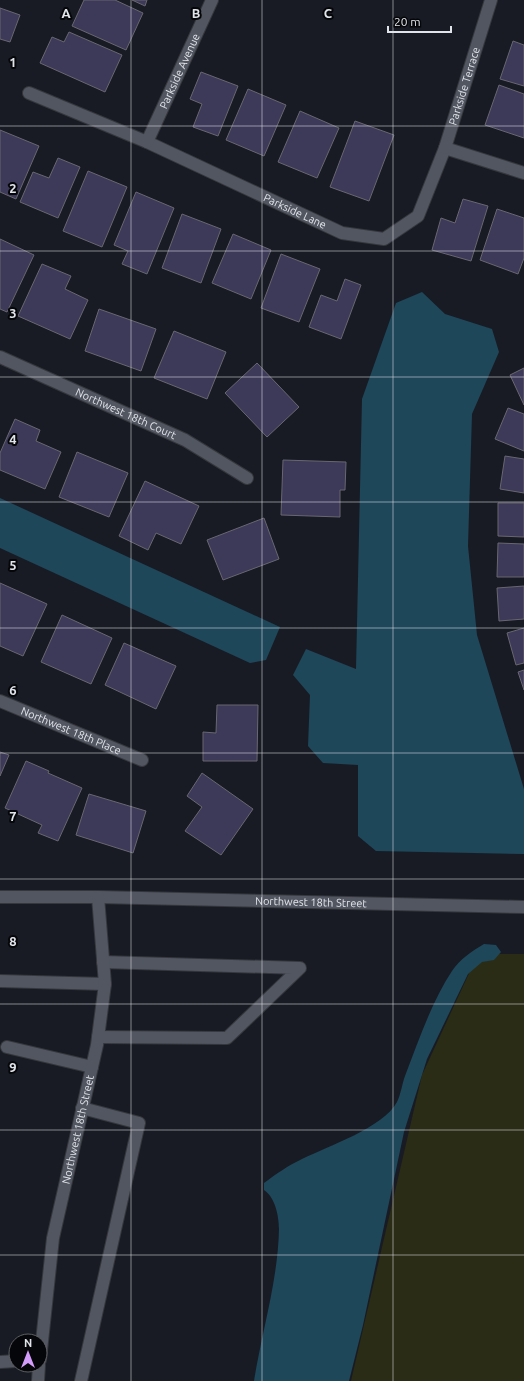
<svg xmlns="http://www.w3.org/2000/svg" width="524" height="1381" font-family="Ubuntu,sans-serif">
<rect width="100%" height="100%" fill="#181b23"/>
<path fill="#2b2c15" d="M478,954H524V1381H351L422,1075Z"/>
<g fill="#1e475a">
<path d="M422,292L445,314L492,329L499,352L472,414L468,546L477,635L524,789V854L376,851L358,836V765L323,763L308,746L310,695L293,675L306,649L356,669L362,399L396,303Z"/>
<path d="M0,498L280,627L266,660L250,663L0,548Z"/>
<path d="M484,944L496,945L501,952L494,960L482,962L468,974L427,1059L404,1132L363,1325L349,1381H254C262,1331 278,1280 279,1229C279,1216 275,1197 264,1190V1183C276,1174 289,1165 302,1159C328,1146 383,1128 397,1102C401,1094 402,1084 405,1076C418,1042 432,1001 452,971C460,959 472,951 484,944Z"/>
</g>
<g fill="#3d3959" stroke="#686771">
<path d="M84,0H115L143,13L126,50L72,26Z"/>
<path d="M132,0H147L145,6Z"/>
<path d="M0,8L20,15L10,42L0,39Z"/>
<path d="M69,32L122,55L105,92L40,63L52,37L64,42Z"/>
<path d="M513,41L524,45V86L500,79Z"/>
<path d="M201,72L238,86L218,136L193,127L202,104L190,99Z"/>
<path d="M499,85L524,94V138L485,125Z"/>
<path d="M248,89L286,105L264,156L226,140Z"/>
<path d="M300,111L339,128L317,178L278,162Z"/>
<path d="M355,121L394,135L369,201L330,187Z"/>
<path d="M0,130L39,146L16,199L0,192Z"/>
<path d="M58,158L80,167L58,218L20,202L33,172L49,178Z"/>
<path d="M88,171L127,187L102,247L63,231Z"/>
<path d="M136,192L174,208L147,274L122,264L128,251L114,245Z"/>
<path d="M463,199L488,206L471,261L432,250L441,218L455,223Z"/>
<path d="M497,209L524,218V258L518,274L480,260Z"/>
<path d="M182,214L221,229L201,283L162,268Z"/>
<path d="M233,234L271,250L251,299L212,283Z"/>
<path d="M0,239L34,255L7,312L0,309Z"/>
<path d="M281,254L320,269L299,322L261,308Z"/>
<path d="M42,264L71,276L65,289L88,300L70,339L18,316Z"/>
<path d="M345,279L361,285L341,339L309,327L321,295L337,301Z"/>
<path d="M99,309L156,329L141,371L85,351Z"/>
<path d="M174,331L226,352L207,399L154,378Z"/>
<path d="M257,363L299,407L267,437L225,393Z"/>
<path d="M524,368V405L510,375Z"/>
<path d="M508,408L524,414V451L495,439Z"/>
<path d="M15,419L40,430L36,441L61,452L45,489L0,470V453Z"/>
<path d="M77,452L128,473L109,517L59,497Z"/>
<path d="M505,456L524,459V493L500,489Z"/>
<path d="M283,460L346,462L345,490H340V517L281,515Z"/>
<path d="M145,481L199,506L181,544L156,533L148,550L119,536Z"/>
<path d="M498,503H524V537L498,536Z"/>
<path d="M264,518L279,559L223,580L207,540Z"/>
<path d="M498,543L524,544V577H497Z"/>
<path d="M0,583L47,604L23,656L0,646Z"/>
<path d="M524,586V619L499,621L497,588Z"/>
<path d="M62,615L112,638L91,684L41,662Z"/>
<path d="M524,628V663L516,665L507,633Z"/>
<path d="M124,643L176,666L156,709L105,685Z"/>
<path d="M524,670V690L518,672Z"/>
<path d="M217,705H258L257,761H203V732L216,733Z"/>
<path d="M0,752L9,755L0,776Z"/>
<path d="M26,761L49,771L48,773L82,788L58,841L38,833L42,825L5,808Z"/>
<path d="M202,773L253,809L221,855L185,831L202,807L187,796Z"/>
<path d="M89,794L146,811L133,853L76,835Z"/>
</g>
<g fill="none" stroke-linecap="round" stroke-linejoin="round">
<g stroke="#35373d" stroke-width="14">
<g id="minor">
<path id="s1" d="M29,93L147,142L342,233L384,239L418,216L445,148L524,173"/>
<path id="s2" d="M147,142L212,0"/>
<path id="s3" d="M445,148L491,0"/>
<path id="s4" d="M0,357L185,440L247,478"/>
<path id="s5" d="M0,701L142,760"/>
<path id="s6" d="M0,897H98L524,907"/>
<path d="M0,981L105,984"/>
<path d="M98,1037L227,1038L300,968L103,962"/>
<path d="M7,1047L92,1067"/>
<path id="s7" d="M40,1360L53,1238L97,1045L105,984L98,897"/>
<path d="M0,1362L16,1361"/>
<path d="M38,1381L39,1365"/>
<path d="M81,1381L139,1123L82,1108"/>
</g>
</g>
<use href="#minor" stroke="#525660" stroke-width="12"/>
</g>
<path fill="none" stroke="#e1e4ea" stroke-width="1" stroke-opacity="0.55" d="M131,0V1381M262,0V1381M393,0V1381M0,126H524M0,251H524M0,377H524M0,502H524M0,628H524M0,753H524M0,879H524M0,1004H524M0,1130H524M0,1255H524"/>
<g text-anchor="middle" dominant-baseline="central" stroke-width="4" stroke-linejoin="round" paint-order="stroke">
<g font-size="11" fill="#e1e4ea" stroke="#050609">
<text stroke="none"><textPath href="#s2" startOffset="78">Parkside Avenue</textPath></text>
<text stroke="none"><textPath href="#s3" startOffset="65">Parkside Terrace</textPath></text>
<text stroke="none"><textPath href="#s1" startOffset="291">Parkside Lane</textPath></text>
<text stroke="none"><textPath href="#s4" startOffset="138">Northwest 18th Court</textPath></text>
<text stroke="none"><textPath href="#s5" startOffset="77">Northwest 18th Place</textPath></text>
<text stroke="none"><textPath href="#s6" startOffset="311">Northwest 18th Street</textPath></text>
<text stroke="none"><textPath href="#s7" startOffset="234">Northwest 18th Street</textPath></text>
</g>
</g>
<g font-size="13" text-anchor="middle" font-weight="bold" fill="#e1e4ea" stroke="#050609" stroke-width="4" stroke-linejoin="round" paint-order="stroke">
<text x="66" y="18">A</text>
<text x="196" y="18">B</text>
<text x="328" y="18">C</text>
<text x="13" y="67">1</text>
<text x="13" y="193">2</text>
<text x="13" y="318">3</text>
<text x="13" y="444">4</text>
<text x="13" y="570">5</text>
<text x="13" y="695">6</text>
<text x="13" y="821">7</text>
<text x="13" y="946">8</text>
<text x="13" y="1072">9</text>
</g>
<g transform="translate(28 1353)"><circle r="19" fill="#050609" stroke="#5d5f63"/>
<path d="M0-3L7 15L0 10L-7 15Z" fill="#d49cfb"/>
<text y="-6" font-size="11" font-weight="bold" text-anchor="middle" fill="#e1e4ea">N</text>
</g>
<path d="M388 26v6h63v-6" fill="none" stroke="#e1e4ea" stroke-width="2"/>
<text x="394" y="26" font-size="12" fill="#e1e4ea" stroke="#050609" stroke-width="3" paint-order="stroke">20 m</text>
</svg>
